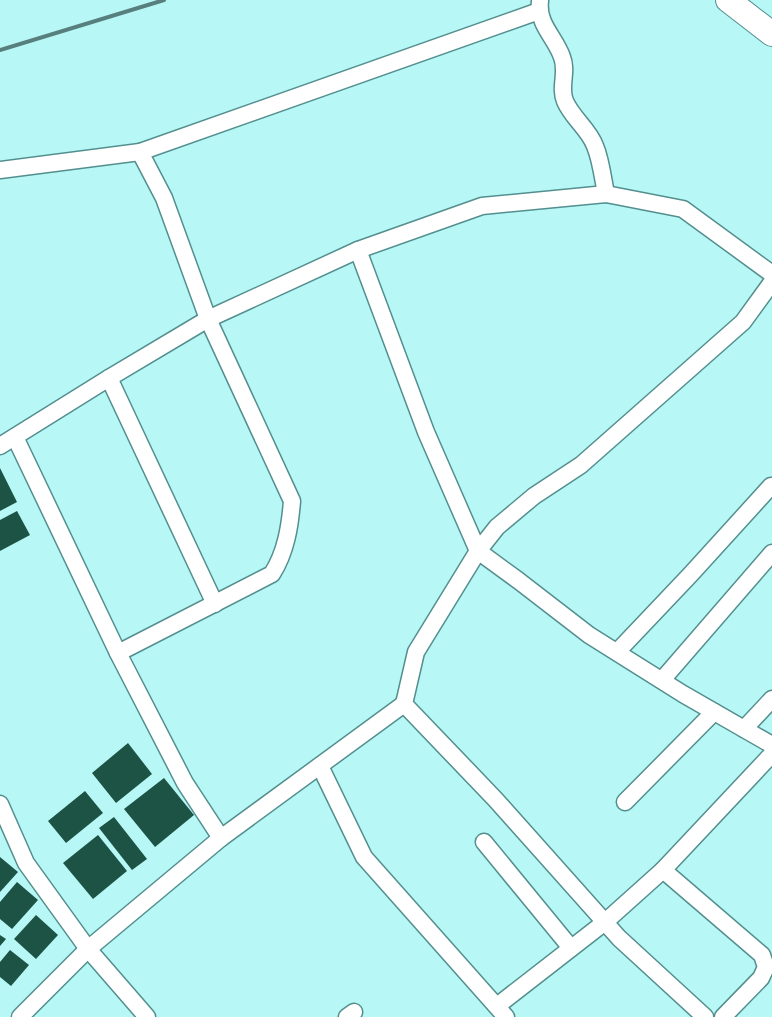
<svg xmlns="http://www.w3.org/2000/svg" width="772" height="1017" font-family="'Zilla Slab',serif">
<rect width="100%" height="100%" fill="#b7f7f5"/>
<g fill="#1d5345">
<path d="M0,468L17,502L0,511Z"/>
<path d="M17,511L30,535L0,551V520Z"/>
<path d="M128,743L152,774L116,803L92,773Z"/>
<path d="M164,778L194,815L155,847L124,809Z"/>
<path d="M85,791L103,813L66,843L48,821Z"/>
<path d="M114,817L147,859L132,870L99,828Z"/>
<path d="M98,835L127,871L93,899L63,863Z"/>
<path d="M0,857L18,872L0,892Z"/>
<path d="M17,882L38,900L12,929L0,919V902Z"/>
<path d="M36,915L58,935L36,959L14,939Z"/>
<path d="M0,935L6,939L0,946Z"/>
<path d="M10,950L29,965L11,986L0,977V962Z"/>
</g>
<g fill="none" stroke-linecap="round" stroke-linejoin="round">
<g stroke="#538f8e" stroke-width="19">
<g id="street">
<path d="M540,1C537,24 555,37 562,57C568,72 559,87 565,101C572,118 589,129 595,146C601,160 603,179 606,194"/>
<path d="M0,170L140,152L539,11"/>
<path d="M358,250L426,432L478,551L416,652L404,704L495,799L619,938L705,1017"/>
<path d="M772,282L743,322L581,465L534,496L497,527L478,551L519,581L589,635L683,694L772,745"/>
<path d="M109,378L215,604"/>
<path d="M15,437L118,653L185,783L221,838"/>
<path d="M0,446L109,378L208,319L358,250L482,206L606,194L683,209L772,274"/>
<path d="M617,652L691,574L771,486"/>
<path d="M118,653L272,574C286,552 290,526 292,501L208,319L164,198L140,152"/>
<path d="M662,680L772,553"/>
<path d="M744,729L772,699"/>
<path d="M320,766L364,857L506,1017"/>
<path d="M625,802L714,712"/>
<path d="M0,804L26,863L88,949L147,1017"/>
<path d="M484,842L571,948"/>
<path d="M663,870L762,955L766,967L761,978L723,1017"/>
<path d="M497,1006L605,922L663,870L772,754"/>
<path d="M20,1017L88,949L221,838L404,704"/>
<path d="M347,1017L354,1012"/>
</g>
</g>
<g stroke="#538f8e" stroke-width="26">
<path id="secondary" d="M728,0L772,34"/>
</g>
<use href="#street" stroke="#fff" stroke-width="16"/>
<use href="#secondary" stroke="#fff" stroke-width="24"/>
<path stroke="#577f7e" stroke-width="4" d="M0,50L164,0"/>
</g>
</svg>
